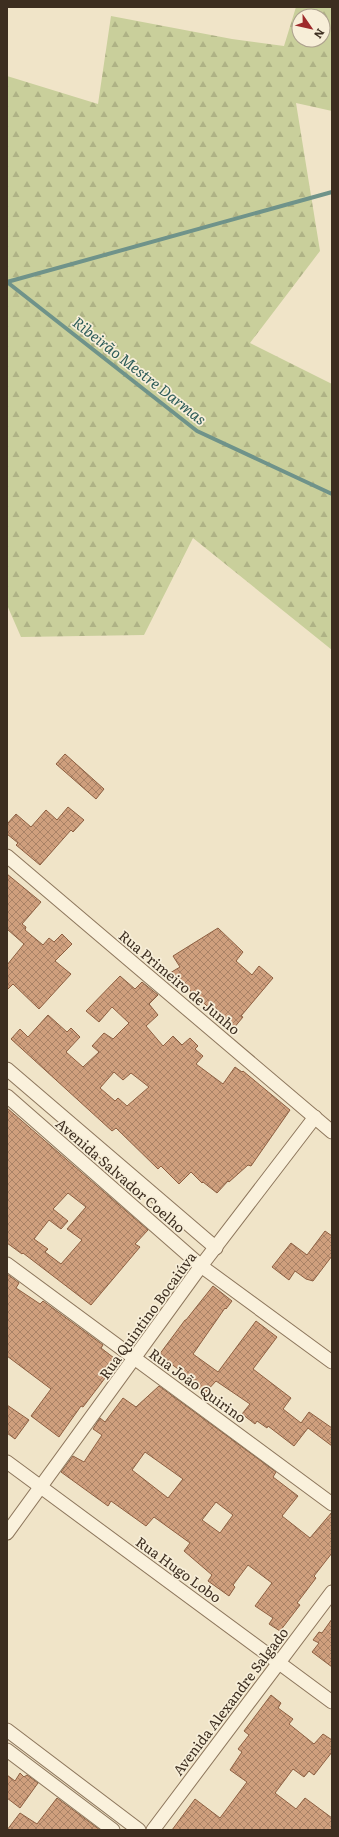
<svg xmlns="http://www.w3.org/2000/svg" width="339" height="1837" font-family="Literata,serif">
<defs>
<pattern id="forest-firs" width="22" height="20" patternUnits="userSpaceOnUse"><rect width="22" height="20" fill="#c9cf9b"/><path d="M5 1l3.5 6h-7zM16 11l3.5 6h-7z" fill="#aeb285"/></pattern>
<pattern id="building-cross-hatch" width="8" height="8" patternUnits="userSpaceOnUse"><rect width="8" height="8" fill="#cf9f7d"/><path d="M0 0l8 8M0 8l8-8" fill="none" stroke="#a98266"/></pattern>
</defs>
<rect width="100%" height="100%" fill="#f0e4c8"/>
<path fill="url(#forest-firs)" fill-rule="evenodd" d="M296,7H332V111L296,103L320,251L250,343L332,384V650L193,538L144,635L21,637L7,605V76L98,104L111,16L232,39L284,46ZM299,16H323V40H299Z"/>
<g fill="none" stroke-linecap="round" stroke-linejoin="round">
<g stroke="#6f938a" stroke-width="4">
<path d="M7,282L197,431L332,494"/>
<path d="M7,282L332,192"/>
</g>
</g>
<g fill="url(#building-cross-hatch)" stroke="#8d5f41" fill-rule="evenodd">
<path d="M65,754L104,789L96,799L56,764Z"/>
<path d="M68,807L84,820L73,832L71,830L40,865L16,845L18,843L7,834V824L16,814L31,827L46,810L57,820Z"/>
<path d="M7,874L41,902L22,924L26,927L25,930L43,945L49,938L54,942L62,934L72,944L55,961L71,974L39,1009L13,984L7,990V965L24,944L7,929Z"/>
<path d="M218,928L243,952L236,961L252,975L259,966L273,978L241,1016L243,1017L233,1029L170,973L180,967L173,956Z"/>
<path d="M120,976L135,989L142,982L158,995L149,1004L158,1015L146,1026L163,1046L173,1036L182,1045L190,1038L198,1046L195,1049L203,1056L196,1064L223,1084L235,1067L242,1072L243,1071L290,1110L251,1166L248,1165L229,1182L228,1181L217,1193L203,1182L202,1183L191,1172L179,1184L161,1166L158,1169L116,1128L112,1131L11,1039L20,1029L28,1037L48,1015L67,1032L71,1028L80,1037L66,1052L83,1067L99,1052L92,1046L104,1033L113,1039L129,1023L112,1007L99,1022L86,1011ZM114,1072L123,1080L131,1073L149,1087L127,1106L118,1098L115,1101L100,1088Z"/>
<path d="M7,1108L148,1230L135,1244L140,1247L91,1305L23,1253L22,1254L7,1243ZM68,1193L86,1207L67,1229L82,1240L61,1264L45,1252L48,1249L34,1239L49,1220L61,1229L68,1221L53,1209Z"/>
<path d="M325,1231L332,1236V1256L313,1281L306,1279L295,1271L289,1280L272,1267L291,1243L307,1255Z"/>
<path d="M7,1274L19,1283L16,1288L40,1304L43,1301L103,1345L101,1348L118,1361L83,1407L81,1406L59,1437L31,1416L51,1389L7,1356Z"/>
<path d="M213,1286L232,1301L226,1309L225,1308L193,1354L218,1372L256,1321L277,1337L253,1369L291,1398L283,1409L301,1423L309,1412L332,1428V1446L308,1428L294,1446L268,1426L267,1428L257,1421L255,1424L242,1414L250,1404L216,1381L205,1393L183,1376L185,1374L159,1355L185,1320H186Z"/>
<path d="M159,1386L276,1472L273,1477L298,1496L282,1516L310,1538L332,1512V1553L314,1576L316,1578L297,1603L300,1605L280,1631L269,1624L273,1618L255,1606L272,1583L248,1565L233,1585L235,1587L229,1596L208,1581L212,1575L184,1551L190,1543L154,1517L146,1526L111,1501L108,1506L61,1472L73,1456L84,1462L102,1435L93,1429L100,1418L105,1422L123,1398L136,1407ZM145,1452L183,1479L168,1498L132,1470ZM216,1502L233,1515L220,1533L202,1520Z"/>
<path d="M7,1405L29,1420L15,1439L7,1433Z"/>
<path d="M332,1619V1667L312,1652L319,1643L313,1640L319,1632L322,1633Z"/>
<path d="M271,1695L281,1703L278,1708L293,1719L289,1724L314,1744L323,1734L332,1740V1752L314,1775L309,1771L304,1777L293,1769L275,1793L296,1809L305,1798L332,1818V1830H172L195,1799L220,1818L247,1782L230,1770L242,1752L238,1749L249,1735L244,1731Z"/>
<path d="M20,1773L24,1777L27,1775L38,1783L20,1808L7,1798V1775L15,1781Z"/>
<path d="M57,1798L100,1830H7L20,1813L37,1824Z"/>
</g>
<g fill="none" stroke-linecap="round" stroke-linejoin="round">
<g stroke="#8d765c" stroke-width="15">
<g id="minor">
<path d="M7,856L332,1132"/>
<path d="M7,1069L216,1248"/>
<path d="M7,1096L201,1266L332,1362"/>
<path d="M7,1264L332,1504"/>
<path d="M7,1462L332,1702"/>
<path d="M7,1533L201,1266L315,1117"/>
<path d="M7,1730L139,1830"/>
<path d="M7,1750L113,1830"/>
<path d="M153,1830L332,1592"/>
</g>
</g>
<use href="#minor" stroke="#faf1dc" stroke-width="13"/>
</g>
<g text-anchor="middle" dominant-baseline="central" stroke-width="3.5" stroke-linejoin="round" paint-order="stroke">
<g font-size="14" fill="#3d2e20" stroke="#f7eed8">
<text transform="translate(180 982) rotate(40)">Rua Primeiro de Junho</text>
<text transform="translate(121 1175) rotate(41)">Avenida Salvador Coelho</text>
<text transform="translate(147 1315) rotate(-54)">Rua Quintino Bocaiúva</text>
<text transform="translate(198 1385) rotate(36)">Rua João Quirino</text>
<text transform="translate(179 1569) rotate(36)">Rua Hugo Lobo</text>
<text transform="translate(230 1701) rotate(-53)">Avenida Alexandre Salgado</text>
</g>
<g font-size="15" font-style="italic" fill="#2f5d5a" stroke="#f7eed8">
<text transform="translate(140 370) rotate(38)">Ribeirão Mestre Darmas</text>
</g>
</g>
<rect width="339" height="1837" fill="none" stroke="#3d2e20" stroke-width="16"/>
<g transform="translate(311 28) rotate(124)"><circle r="19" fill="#f7eed8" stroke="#ada18e"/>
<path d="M0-3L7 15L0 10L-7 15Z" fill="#9e2a2b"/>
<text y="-6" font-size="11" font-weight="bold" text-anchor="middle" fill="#3d2e20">N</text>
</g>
</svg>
